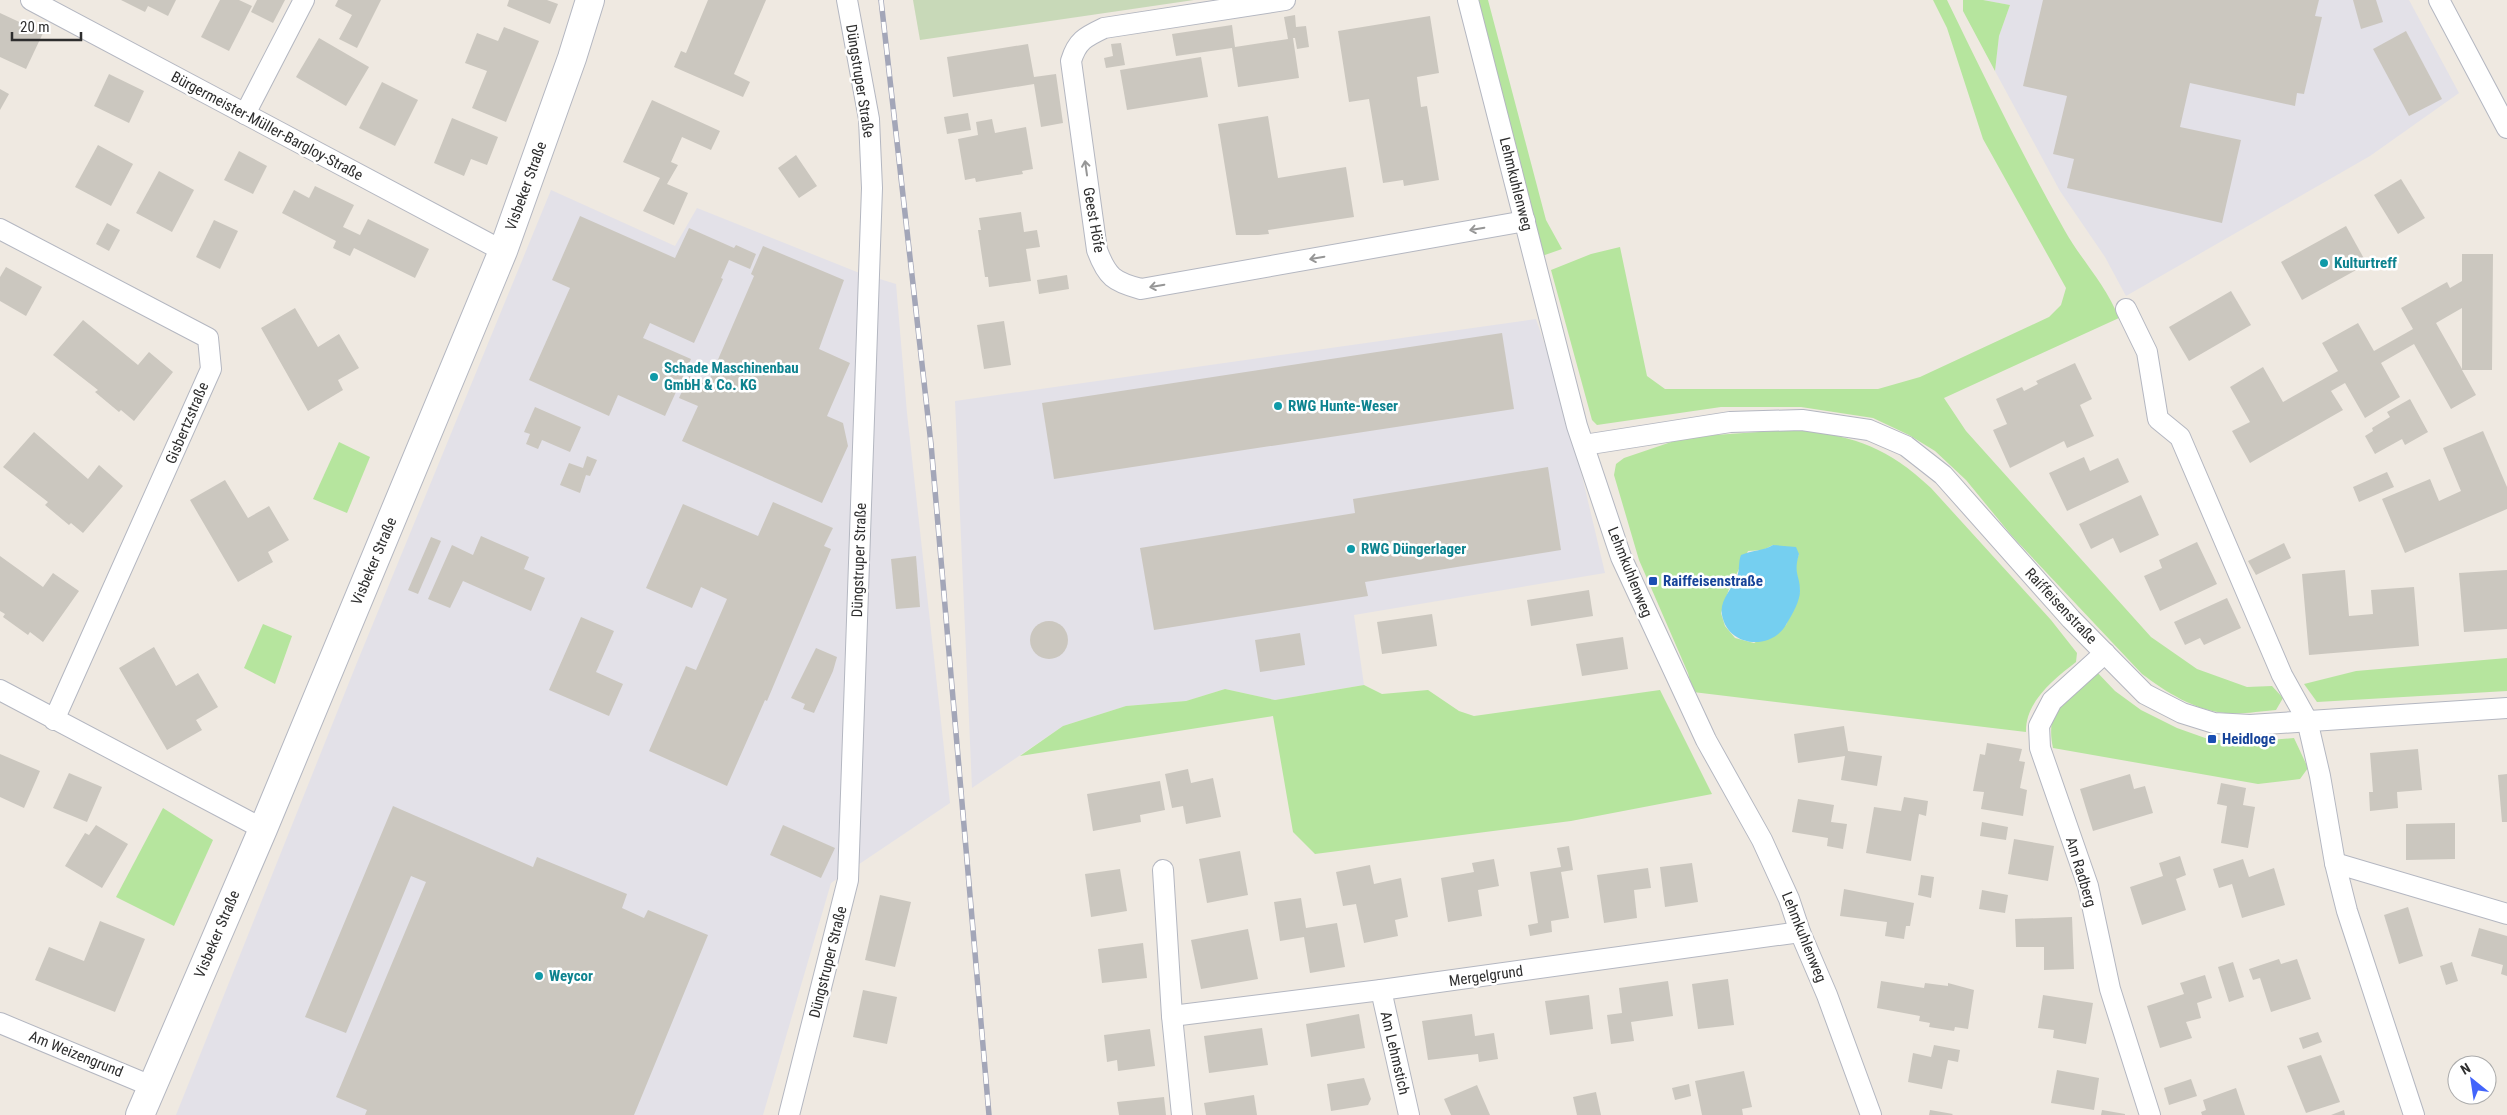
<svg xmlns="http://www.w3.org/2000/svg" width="2507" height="1115" font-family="'Roboto Condensed',sans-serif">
<rect width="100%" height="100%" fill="#efe9e1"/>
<g fill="#e3e1e8">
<path d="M1983,0H2409L2459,93L2370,156L2126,296L2105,257L2060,191L1995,71L1999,36L2010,5Z"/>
<path d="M551,190L675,246L697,208L857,272L896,284L907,413L950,803L831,883L763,1115H176L356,665Z"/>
<path d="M1536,319L1565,404L1605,573L1354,615L1364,685L1275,700L1225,689L1186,701L1126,706L1063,726L972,788L955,401Z"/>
</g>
<g fill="#b6e59e" fill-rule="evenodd">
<path d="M1478,0H1488L1546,220L1562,249L1542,256Z"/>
<path d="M1933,0H1947C1985,78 2022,155 2065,231C2082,261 2106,285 2119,318L1944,398L1966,431L2151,637L2197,669L2247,687L2272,686L2283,698L2276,710C2260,711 2241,715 2225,713C2194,710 2166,692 2142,674L2012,536L1966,480L1935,451L1909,435L1873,418L1801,407H1721L1597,425L1592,420L1551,270L1591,254L1620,247L1647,376L1665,389H1878L1920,377L2049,317L2061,305L2066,288L1983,139L1947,28Z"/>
<path d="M1963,0H1983L2010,5L1999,36L1995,71L1963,11Z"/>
<path d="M1800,429C1858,438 1887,447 1931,488L2051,620L2077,653L2076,662C2054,679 2025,702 2026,732L1693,692L1688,673L1639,560L1614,475L1616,464L1624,458L1686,437ZM1773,545L1799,554L1795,565L1800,591L1786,625L1754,643L1735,638L1725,626L1721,613L1729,589L1748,551L1763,550Z"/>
<path d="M339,442L370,457L347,513L313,499Z"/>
<path d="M263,624L292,636L275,684L244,668Z"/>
<path d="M2507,658V691L2317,702L2304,684L2356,671Z"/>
<path d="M2096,671L2115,691L2141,710L2177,728L2208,739L2244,742L2294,738L2308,768L2300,779L2258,784L2053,748C2044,706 2069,697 2096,671Z"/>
<path d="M1364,685L1382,694L1428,690L1459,711L1474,716L1660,690L1712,794L1571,821L1315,854L1293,832L1273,716L1020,756L1063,726L1126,706L1186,701L1225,689L1275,700Z"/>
<path d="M163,808L213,840L174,926L116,897Z"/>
</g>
<path fill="#c8d9b8" d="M913,0H1194L920,40Z"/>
<path fill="#75cff0" d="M1773,545L1796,547L1799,554C1793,574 1800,575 1800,591C1800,601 1792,615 1787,623C1773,651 1728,648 1722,615C1719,601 1732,589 1737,577C1740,570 1738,562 1741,555C1752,550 1763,551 1773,545Z"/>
<g fill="#cbc7bf" fill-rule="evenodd">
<path d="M121,0H176L168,16L148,6L145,12Z"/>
<path d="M220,0H239L252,6L229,51L201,37Z"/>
<path d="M257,0H285L273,23L251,12Z"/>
<path d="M338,0H381L357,48L339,39L352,15L335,6Z"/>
<path d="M509,0H547L558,4L550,24L507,6Z"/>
<path d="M708,0H766L734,74L750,82L743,97L674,67L681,51L686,53Z"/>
<path d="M2043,0H2319L2315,16L2322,17L2304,94L2297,93L2295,106L2190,83L2180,127L2241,140L2222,223L2067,188L2074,159L2053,154L2067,96L2023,86Z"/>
<path d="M2353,0H2376L2383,22L2361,29Z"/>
<path d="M0,13L43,33L26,69L0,57Z"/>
<path d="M1295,15L1296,27L1306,26L1309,47L1297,49L1295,38H1293L1299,78L1238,87L1232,48L1176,56L1172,34L1232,25L1235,47L1261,43L1288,39L1284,17Z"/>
<path d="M1430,16L1439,73L1417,77L1421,107L1427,106L1439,180L1404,186L1403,180L1383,183L1369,99L1349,102L1338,31Z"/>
<path d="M504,27L539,41L506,122L472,108L487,71L465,63L477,33L498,41Z"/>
<path d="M2406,31L2442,99L2409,116L2373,49Z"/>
<path d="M319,38L369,67L346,106L296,77Z"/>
<path d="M1121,43L1125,65L1106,68L1104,58L1113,56L1111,44Z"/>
<path d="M1028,44L1034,77L1056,74L1063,123L1041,127L1034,84L953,97L947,57Z"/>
<path d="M1201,57L1208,97L1127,110L1120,70Z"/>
<path d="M109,74L144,91L129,123L94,106Z"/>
<path d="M382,82L418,100L395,146L359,128Z"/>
<path d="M0,89L9,94L0,110Z"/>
<path d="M652,100L720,131L711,150L682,137L671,162L678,165L667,184L688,193L674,225L643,211L660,178L623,162Z"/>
<path d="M968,113L971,130L947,134L944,117Z"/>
<path d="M1268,116L1278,178L1346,167L1354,217L1268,230L1269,234L1258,235H1236L1218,124Z"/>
<path d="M452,118L498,137L487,165L471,159L464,176L434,163Z"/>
<path d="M992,119L995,133L1026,127L1033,169L1022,171L1023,174L976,182L975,178L965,180L958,139L978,135L976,122Z"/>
<path d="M98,145L133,164L111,206L75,187Z"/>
<path d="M239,151L267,166L253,194L224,180Z"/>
<path d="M796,155L817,186L799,198L778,168Z"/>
<path d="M159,171L194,190L172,232L136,213Z"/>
<path d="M2401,179L2425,218L2398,234L2374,195Z"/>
<path d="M315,186L354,205L343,227L360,235L368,219L429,249L415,278L354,248L350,256L333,248L336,241L282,213L294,190L309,198Z"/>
<path d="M1021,212L1024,232L1037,230L1040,247L1026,249L1031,281L989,287L988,277H985L978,230H981L979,218Z"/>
<path d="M580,216L675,258L689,228L734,248L736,245L756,254L750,269L729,260L721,278L723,279L694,343L650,323L643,338L691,359L665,416L618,395L609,416L529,380L570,288L552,280Z"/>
<path d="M214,220L238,231L220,269L196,257Z"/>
<path d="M107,223L120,230L109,251L96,244Z"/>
<path d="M2346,226L2367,264L2302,300L2281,262Z"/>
<path d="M763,246L844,280L819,349L850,363L827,416L843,423L848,446L822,503L682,441L698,406L679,398L689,376L707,385L754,276L751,274Z"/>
<path d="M2462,254H2493L2492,370H2462L2476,395L2451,409L2414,344L2381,363L2400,397L2365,418L2345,383L2331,391L2343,410L2250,463L2232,431L2250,422L2230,387L2263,367L2283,402L2338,371L2322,343L2358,323L2374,351L2413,329L2401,308L2447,282L2450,288L2462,281ZM2462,308V369L2436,323Z"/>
<path d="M6,267L42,287L26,316L0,301V277Z"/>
<path d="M1067,275L1069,289L1039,294L1037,280Z"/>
<path d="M2231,291L2251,325L2189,361L2169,327Z"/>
<path d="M295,308L318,347L339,334L359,368L338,380L343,390L308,411L261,328Z"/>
<path d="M83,320L138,365L149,352L173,372L134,421L121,410L119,412L95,392L98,390L53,355Z"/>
<path d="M1004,321L1011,365L984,369L977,325Z"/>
<path d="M1502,333L1514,409L1054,479L1042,403Z"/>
<path d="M2075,363L2092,399L2080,405L2094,436L2067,448L2064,441L2010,468L1993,430L2007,424L1996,399L2022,387L2024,391L2038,384L2036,381Z"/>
<path d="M2410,399L2428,432L2405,445L2402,439L2375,454L2365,436L2373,431L2372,428L2390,417L2387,412Z"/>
<path d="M535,407L581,427L570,452L542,440L538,449L526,444L530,434L524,432Z"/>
<path d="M2483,431L2507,487V509L2405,553L2382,499L2430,479L2439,501L2461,491L2443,448Z"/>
<path d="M34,432L88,479L99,465L123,486L83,533L71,523L69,525L45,505L48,502L3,467Z"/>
<path d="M587,456L597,460L590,476L586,475L580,493L560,485L569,463L583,468Z"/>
<path d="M2084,457L2090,471L2118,458L2129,482L2067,511L2049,473Z"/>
<path d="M1548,467L1561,550L1365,582L1368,596L1154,630L1140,548L1355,513L1353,499Z"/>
<path d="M2387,472L2394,487L2359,502L2353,487Z"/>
<path d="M225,480L248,518L269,506L289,540L268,552L273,562L238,582L190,500Z"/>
<path d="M2141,495L2159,535L2120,553L2113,538L2091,549L2079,524Z"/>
<path d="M773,502L833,528L824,546L831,549L767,701L765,700L727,786L649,751L686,666L696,670L727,599L701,587L692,608L646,588L683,504L758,536Z"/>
<path d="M481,536L529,557L524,569L545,578L531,611L463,581L450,608L428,599L452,545L473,555Z"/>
<path d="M431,537L441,541L418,594L408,590Z"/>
<path d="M2197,542L2217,584L2160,611L2144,576L2162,568L2159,560Z"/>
<path d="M2284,543L2291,558L2256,575L2248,561Z"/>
<path d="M0,556L43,587L53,573L79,591L43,642L30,632L28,635L3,617L5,614L0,611Z"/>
<path d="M916,556L920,607L896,609L891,559Z"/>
<path d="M2345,570L2349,616L2373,614L2371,590L2414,587L2419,646L2309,655L2302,574Z"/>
<path d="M2507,570V629L2464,632L2459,573Z"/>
<path d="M1589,590L1593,616L1531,626L1527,600Z"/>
<path d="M2227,598L2241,628L2204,645L2200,638L2185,645L2174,622Z"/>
<path d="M1432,614L1437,646L1382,654L1377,622Z"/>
<path d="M581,617L614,631L596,672L623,684L609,716L549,690Z"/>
<circle cx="1049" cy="640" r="19"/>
<path d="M1300,633L1305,665L1260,672L1255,640Z"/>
<path d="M1623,637L1628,669L1582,676L1576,644Z"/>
<path d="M154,647L176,686L198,673L218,707L196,720L202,730L167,750L119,668Z"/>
<path d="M816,648L837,657L833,671L814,713L803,709L805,704L791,698Z"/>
<path d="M1844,726L1848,751L1882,756L1877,786L1841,780L1845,756L1798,763L1794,734Z"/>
<path d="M1987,743L2022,749L2019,761L2025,762L2020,788L2027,790L2023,816L1981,809L1984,792L1973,791L1980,754L1985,755Z"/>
<path d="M2418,749L2422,790L2397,792L2398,808L2370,811L2369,792H2373L2370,753Z"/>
<path d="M0,754L40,771L24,808L0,797Z"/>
<path d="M1188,769L1191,783L1213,778L1221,817L1186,824L1183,806L1172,808L1165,774Z"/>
<path d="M69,773L102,787L87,822L53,808Z"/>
<path d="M2130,774L2134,789L2145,786L2153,813L2093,831L2080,789Z"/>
<path d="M2507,774V822H2502L2498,775Z"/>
<path d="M1160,781L1165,810L1140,815L1141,822L1093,831L1087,794Z"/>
<path d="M2221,783L2246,788L2243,805L2255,807L2248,848L2221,843L2227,806L2217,804Z"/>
<path d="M1904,797L1928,801L1926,816L1919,814L1911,861L1866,853L1874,807L1901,811Z"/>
<path d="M1798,799L1834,805L1831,822L1847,824L1843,849L1827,846L1828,838L1792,832Z"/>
<path d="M393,806L533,867L537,857L627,894L622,908L644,918L648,910L708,935L634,1115H365L367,1110L336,1097L426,882L411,876L346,1033L305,1017Z"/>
<path d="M1982,822L2008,827L2006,840L1980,836Z"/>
<path d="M2455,823V859L2406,860V824Z"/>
<path d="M96,825L128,844L102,888L65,866L85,833L89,835Z"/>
<path d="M783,825L835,848L821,878L770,855Z"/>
<path d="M2014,839L2054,846L2048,881L2008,874Z"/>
<path d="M1569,846L1573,870L1561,872L1569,918L1551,921L1552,932L1530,936L1528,925L1538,923L1530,872L1561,867L1557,848Z"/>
<path d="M1240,851L1248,895L1207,903L1199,859Z"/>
<path d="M2180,856L2186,875L2176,879L2186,910L2142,925L2130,887L2163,876L2159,863Z"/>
<path d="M1494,859L1499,886L1478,890L1482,916L1448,922L1441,878L1474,872L1472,863Z"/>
<path d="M2243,859L2249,877L2274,868L2285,905L2242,918L2232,884L2219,888L2213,869Z"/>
<path d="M1692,863L1698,902L1665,907L1660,867Z"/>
<path d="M1370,865L1374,884L1401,878L1408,917L1395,920L1398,936L1364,943L1356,904L1343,906L1336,872Z"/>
<path d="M1648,868L1651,888L1634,890L1637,918L1604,923L1597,875Z"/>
<path d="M1120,869L1127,911L1091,917L1085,874Z"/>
<path d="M1921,875L1934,877L1931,898L1918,895Z"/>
<path d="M1844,889L1914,903L1910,926H1906L1904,939L1885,936L1887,922L1840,916Z"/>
<path d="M1982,890L2008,895L2005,913L1979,909Z"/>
<path d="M880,895L911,902L895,967L865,960Z"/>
<path d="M1301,898L1306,928L1337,923L1345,967L1310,973L1304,937L1280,941L1274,902Z"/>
<path d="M2408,907L2423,956L2399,964L2384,915Z"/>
<path d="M2072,917L2074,969L2044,970V947H2016L2015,919Z"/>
<path d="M100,921L145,939L115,1012L35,980L49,947L84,961Z"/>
<path d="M2479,928L2507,936V976L2501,974L2503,965L2471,956Z"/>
<path d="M1248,929L1258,979L1201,989L1191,940Z"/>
<path d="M1143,943L1147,978L1102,983L1098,949Z"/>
<path d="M2279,959L2281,964L2297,959L2311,999L2271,1012L2260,978L2253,980L2249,969Z"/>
<path d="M2233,962L2244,997L2229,1002L2218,967Z"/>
<path d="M2452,962L2458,981L2446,985L2440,966Z"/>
<path d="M2205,975L2212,998L2197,1003L2201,1018L2186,1022L2192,1038L2160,1048L2147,1006L2184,994L2180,983Z"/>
<path d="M1728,979L1734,1025L1698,1029L1692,984Z"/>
<path d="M1668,981L1673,1016L1631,1022L1634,1041L1611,1044L1607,1015L1622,1013L1619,988Z"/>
<path d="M1881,981L1924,988L1925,983L1948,986V983L1974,990L1968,1029L1955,1027L1954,1031L1929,1027L1930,1023L1919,1021L1920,1016L1877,1008Z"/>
<path d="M863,990L897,997L887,1044L853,1037Z"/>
<path d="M1589,995L1593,1029L1550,1035L1545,1001Z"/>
<path d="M2043,995L2093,1003L2086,1044L2053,1038L2054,1030L2038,1028Z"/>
<path d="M1359,1014L1365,1048L1311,1057L1306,1024Z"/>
<path d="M1472,1014L1475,1036L1494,1033L1498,1059L1479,1062L1478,1054L1428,1060L1422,1021Z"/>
<path d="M1262,1028L1268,1065L1209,1073L1204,1036Z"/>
<path d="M1150,1029L1155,1066L1118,1071L1117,1060L1107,1062L1104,1035Z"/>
<path d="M2318,1032L2322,1042L2303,1049L2299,1038Z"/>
<path d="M1934,1045L1960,1050L1958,1062L1948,1060L1942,1089L1908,1082L1913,1053L1931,1057Z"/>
<path d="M2321,1055L2340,1102L2306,1113L2287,1066Z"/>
<path d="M2057,1070L2099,1078L2094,1110L2051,1103Z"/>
<path d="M1744,1071L1752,1107L1742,1109L1743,1115H1702L1695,1081Z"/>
<path d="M1364,1078L1371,1099L1368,1105L1331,1111L1327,1084Z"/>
<path d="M2191,1079L2197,1096L2169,1105L2164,1088Z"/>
<path d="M1689,1084L1691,1096L1675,1100L1672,1088Z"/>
<path d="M1477,1085L1490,1115H1451L1444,1099Z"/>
<path d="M2236,1088L2245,1115H2202L2201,1112L2206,1110L2203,1100Z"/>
<path d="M1596,1092L1601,1115H1577L1573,1097Z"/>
<path d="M1254,1095L1257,1115H1206L1204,1103Z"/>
<path d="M1164,1097L1166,1115H1119L1117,1102Z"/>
<path d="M1930,1110L1953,1114L1952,1115H1929Z"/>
<path d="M2102,1110L2125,1114V1115H2101Z"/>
<path d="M2344,1110L2345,1115H2331Z"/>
</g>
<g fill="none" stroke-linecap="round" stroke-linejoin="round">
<g stroke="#b4b7c1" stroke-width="22">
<g id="street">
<path d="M31,0L503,251"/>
<path d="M1285,0L1104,28C1085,37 1077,41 1071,61L1097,250C1107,277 1114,282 1141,289L1525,221"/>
<path d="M1468,0L1577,426L1621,557L1706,740L1762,840L1789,899L1800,932L1827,995L1871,1115"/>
<path d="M2439,0L2507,128"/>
<path d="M245,114L304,0"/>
<path d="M0,229L208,338L211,369L54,720"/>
<path d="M2126,309L2147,352L2158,419L2180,437L2282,675L2307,720L2320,776L2335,863L2347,911L2414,1115"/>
<path d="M1584,445L1730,422L1802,420L1869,430L1906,446L1943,475L2071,619L2145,694L2182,713L2214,723L2250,725L2507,708"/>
<path d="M2105,653L2052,701L2039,726L2040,748L2088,886L2110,989L2150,1115"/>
<path d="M0,690L263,829"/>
<path d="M2335,863L2507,914"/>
<path d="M1163,870L1172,1016L1182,1115"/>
<path d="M1381,990L1409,1115"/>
<path d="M1172,1016L1381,990L1800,932"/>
<path d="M0,1023L151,1086"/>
<path d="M789,1115L848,880L872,188L869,119L847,0"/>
</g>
</g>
<g stroke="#b4b7c1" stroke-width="30">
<path id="secondary" d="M140,1115L263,829L503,251L572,58L590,0"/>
</g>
<use href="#street" stroke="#fff" stroke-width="20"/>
<use href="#secondary" stroke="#fff" stroke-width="28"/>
<g stroke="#a3a6b8" stroke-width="5.5">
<path id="rail" d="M881,0L931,444L989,1115"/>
</g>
<use href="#rail" stroke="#fff" stroke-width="4" stroke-dasharray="11" stroke-linecap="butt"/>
</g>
<defs><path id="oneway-shaft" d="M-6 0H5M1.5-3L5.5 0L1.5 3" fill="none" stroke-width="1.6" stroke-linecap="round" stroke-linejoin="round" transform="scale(1.25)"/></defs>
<g stroke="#969696">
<use href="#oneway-shaft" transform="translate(1086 168) rotate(-98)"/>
<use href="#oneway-shaft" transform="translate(1477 229) rotate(170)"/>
<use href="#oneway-shaft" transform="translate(1317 258) rotate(170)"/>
<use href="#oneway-shaft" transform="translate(1157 286) rotate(170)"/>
</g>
<g fill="#0f9aa8" stroke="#fff" stroke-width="2">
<circle cx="2324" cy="263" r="5"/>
<circle cx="654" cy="377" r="5"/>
<circle cx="1278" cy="406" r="5"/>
<circle cx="1351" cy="549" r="5"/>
<circle cx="539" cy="976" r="5"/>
</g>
<g fill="#1a4fb4" stroke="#fff" stroke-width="2">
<rect x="1648" y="576" width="10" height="10" rx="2.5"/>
<rect x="2207" y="734" width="10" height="10" rx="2.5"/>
</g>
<g text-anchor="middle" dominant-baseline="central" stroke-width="5" stroke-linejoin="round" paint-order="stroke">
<g font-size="15" fill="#2e2e2e" stroke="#fff">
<text transform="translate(860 81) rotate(81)">Düngstruper Straße</text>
<text transform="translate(267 126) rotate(28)">Bürgermeister-Müller-Bargloy-Straße</text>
<text transform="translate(1516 184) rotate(76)">Lehmkuhlenweg</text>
<text transform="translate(526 186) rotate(-70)">Visbeker Straße</text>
<text transform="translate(1094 220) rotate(80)">Geest Höfe</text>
<text transform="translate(187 423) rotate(-67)">Gisbertzstraße</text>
<text transform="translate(859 560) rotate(-88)">Düngstruper Straße</text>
<text transform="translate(374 561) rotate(-67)">Visbeker Straße</text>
<text transform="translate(1630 572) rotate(68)">Lehmkuhlenweg</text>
<text transform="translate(2061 606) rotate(47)">Raiffeisenstraße</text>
<text transform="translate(2081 872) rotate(73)">Am Radberg</text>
<text transform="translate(217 934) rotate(-67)">Visbeker Straße</text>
<text transform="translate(1804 937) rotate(68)">Lehmkuhlenweg</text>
<text transform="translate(828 962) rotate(-76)">Düngstruper Straße</text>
<text transform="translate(1486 976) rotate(-8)">Mergelgrund</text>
<text transform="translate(1395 1053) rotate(77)">Am Lehmstich</text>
<text transform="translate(76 1054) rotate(22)">Am Weizengrund</text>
</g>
<g font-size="15" font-weight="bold" fill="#0d838f" stroke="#fff" text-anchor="start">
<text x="2334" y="263">Kulturtreff</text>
<text x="664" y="368">Schade Maschinenbau<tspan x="664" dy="17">GmbH &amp; Co. KG</tspan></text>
<text x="1288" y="406">RWG Hunte-Weser</text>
<text x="1361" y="549">RWG Düngerlager</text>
<text x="549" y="976">Weycor</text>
</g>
<g font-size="15" font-weight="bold" fill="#164399" stroke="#fff" text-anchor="start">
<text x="1663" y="581">Raiffeisenstraße</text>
<text x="2222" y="739">Heidloge</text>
</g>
</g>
<g transform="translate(2472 1080) rotate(330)"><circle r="24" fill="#ffffff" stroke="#ababab"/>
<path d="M0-4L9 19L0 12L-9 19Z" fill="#4264fb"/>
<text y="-8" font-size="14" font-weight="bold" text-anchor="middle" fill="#2e2e2e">N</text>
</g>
<path d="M12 32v8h69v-8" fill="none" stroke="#2e2e2e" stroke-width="2.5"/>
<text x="20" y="32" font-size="15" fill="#2e2e2e" stroke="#ffffff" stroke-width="4" paint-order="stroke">20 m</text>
</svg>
